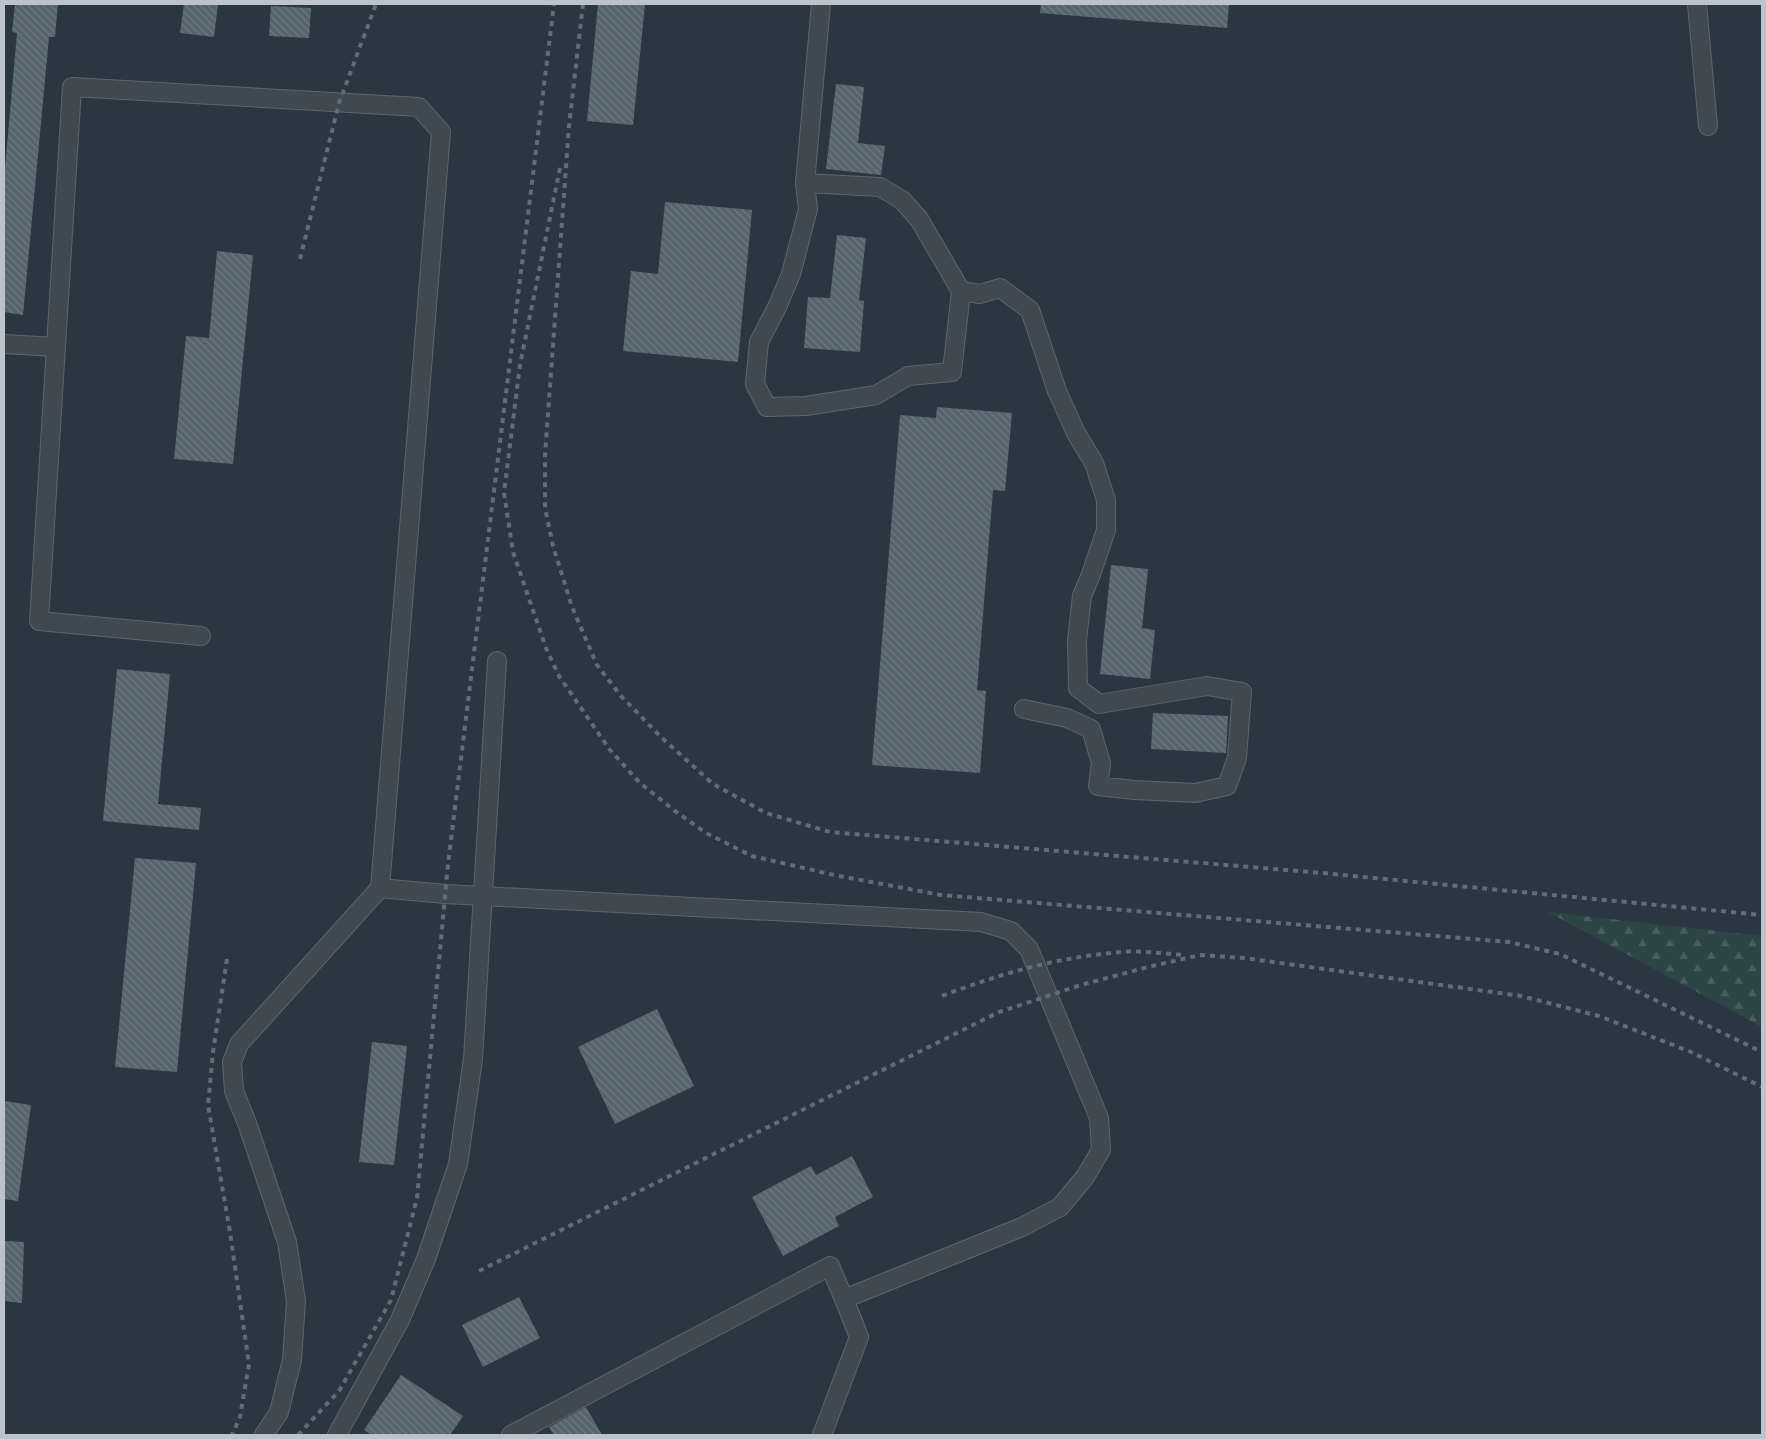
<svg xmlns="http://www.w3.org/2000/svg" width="1766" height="1439" font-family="'Open Sans',sans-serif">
<defs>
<pattern id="forest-firs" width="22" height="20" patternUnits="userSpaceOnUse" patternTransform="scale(1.25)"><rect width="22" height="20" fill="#2d4544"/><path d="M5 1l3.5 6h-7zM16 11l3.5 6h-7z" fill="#4a5e5e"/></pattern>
<pattern id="building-back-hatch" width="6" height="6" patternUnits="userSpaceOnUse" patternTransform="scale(1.25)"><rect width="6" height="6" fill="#55646e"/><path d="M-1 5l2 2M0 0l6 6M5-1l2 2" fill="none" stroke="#6c7982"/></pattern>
</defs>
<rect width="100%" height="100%" fill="#2a3742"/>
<path fill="url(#forest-firs)" d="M1548,912L1762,936V1027Z"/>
<g fill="url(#building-back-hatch)">
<path d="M15,4H58L55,37H49L23,315L4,312V179L17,33L12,32Z"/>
<path d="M184,4H218L214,37L180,33Z"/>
<path d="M598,4H645L633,125L587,121Z"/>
<path d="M1041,4H1229L1227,28L1040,13Z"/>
<path d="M271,6L311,8L309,38L269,36Z"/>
<path d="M836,84L864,87L858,143L885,146L881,175L826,169Z"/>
<path d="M665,202L752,210L738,362L623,351L631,271L658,274Z"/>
<path d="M837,235L866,238L859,300L864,301L860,352L804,348L808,297L830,298Z"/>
<path d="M217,251L253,255L233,464L174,459L186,336L209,338Z"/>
<path d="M937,407L1012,413L1005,491L993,490L977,690L986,691L980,773L872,765L900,415L936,418Z"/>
<path d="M1111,565L1148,569L1142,628L1155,630L1150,679L1100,674Z"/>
<path d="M117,669L170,674L158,804L201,808L199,830L103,821Z"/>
<path d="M1153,713L1228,716L1226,753L1151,749Z"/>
<path d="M135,858L196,863L177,1072L115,1067Z"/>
<path d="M657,1009L694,1086L615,1124L578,1047Z"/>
<path d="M372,1042L407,1046L394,1165L359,1162Z"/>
<path d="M4,1101L31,1105L18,1201L4,1199Z"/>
<path d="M852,1156L873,1197L835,1217L839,1226L783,1256L752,1197L811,1166L816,1175Z"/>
<path d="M4,1241L24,1242L22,1303L4,1301Z"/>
<path d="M519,1297L540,1338L483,1367L462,1325Z"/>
<path d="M401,1375L463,1416L450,1435H372L364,1430Z"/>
<path d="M586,1407L602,1435H554L549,1427Z"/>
</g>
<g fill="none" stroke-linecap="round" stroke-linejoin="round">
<g stroke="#5c666f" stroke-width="20">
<g id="minor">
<path d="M1697,4L1708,126"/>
<path d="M805,183L808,209L791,274L778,305L759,342L755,384L767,407L806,406L876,395L908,376L952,372L961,291L919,219L902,200L880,187L805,183L821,4"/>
<path d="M961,291L980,294L1000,288L1030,310L1057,391L1076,433L1094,463L1106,500V530L1090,577L1082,596L1077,640L1078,688L1099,704L1207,686L1242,692L1237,758L1227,786L1195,793L1135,790L1098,786L1101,763L1091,729L1067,718L1024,709"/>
<path d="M4,344L56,347"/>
<path d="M201,636L39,621L72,87L419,107L441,132L380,888"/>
<path d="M264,1435L279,1412L292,1360L296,1301L287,1242L247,1123L234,1091L232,1062L239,1044L380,888L445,894L981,922L1011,931L1029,949L1099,1118L1101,1150L1085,1177L1060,1207L1022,1227L844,1299L830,1266L511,1435"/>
<path d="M337,1435L400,1320L426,1259L458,1164L473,1059L497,661"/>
<path d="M822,1435L859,1337L844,1299"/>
</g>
</g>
<use href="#minor" stroke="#3e4952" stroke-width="18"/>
<g stroke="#606d78" stroke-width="4" stroke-dasharray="5 5" stroke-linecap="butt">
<path d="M583,4L569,126L545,455V508L553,546L572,607L597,665L621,696L661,737L713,784L766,813L830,832L1322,873L1762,915"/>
<path d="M560,168L520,365L504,493L513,552L546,648L559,676L610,750L640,783L675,811L706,833L752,856L834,875L941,895L1509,942L1560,954L1762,1052"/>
<path d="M300,259L339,103L376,4"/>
<path d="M227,959L213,1052L208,1105L230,1232L249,1364L240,1417L232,1435"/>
<path d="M942,996C1002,973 1055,958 1120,952C1141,950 1164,954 1185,955"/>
<path d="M479,1271L999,1012L1081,985L1148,967L1200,955L1244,958L1521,996L1599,1016L1691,1052L1762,1087"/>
<path d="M298,1435L339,1391L391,1300L417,1198L448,864L554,4"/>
</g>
</g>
<rect width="1766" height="1439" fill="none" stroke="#bbc3cc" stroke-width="10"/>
</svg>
